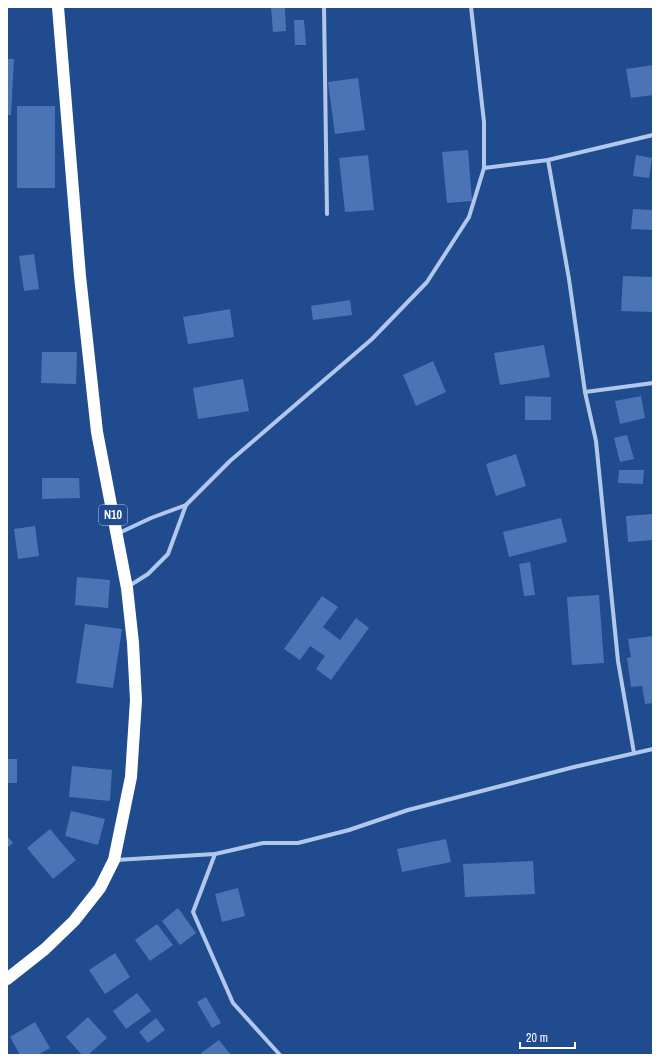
<svg xmlns="http://www.w3.org/2000/svg" width="660" height="1062" font-family="'Archivo Narrow',sans-serif">
<rect width="100%" height="100%" fill="#214b8f"/>
<g fill="#4a74b6">
<path d="M271,7H285L286,31L273,32Z"/>
<path d="M294,20H304L306,45H295Z"/>
<path d="M7,59H14L11,115H7Z"/>
<path d="M653,65V95L631,98L626,69Z"/>
<path d="M358,78L365,130L335,134L328,82Z"/>
<rect x="17" y="106" width="38" height="82"/>
<path d="M468,150L472,201L447,203L442,152Z"/>
<path d="M368,155L374,210L345,212L339,158Z"/>
<path d="M636,155L652,158L649,178L633,176Z"/>
<path d="M633,209L653,210L652,230L631,229Z"/>
<path d="M34,254L39,289L24,291L19,256Z"/>
<path d="M623,276L653,277V312L621,311Z"/>
<path d="M350,300L352,315L313,320L311,306Z"/>
<path d="M230,309L234,337L188,344L183,317Z"/>
<path d="M544,345L550,377L500,385L494,353Z"/>
<path d="M42,352H77L76,384L41,383Z"/>
<path d="M433,361L446,392L416,406L403,375Z"/>
<path d="M243,379L249,411L198,419L193,388Z"/>
<path d="M525,396L551,397V420H525Z"/>
<path d="M641,396L645,418L620,424L615,401Z"/>
<path d="M627,435L634,459L620,462L614,438Z"/>
<path d="M516,454L526,486L496,496L486,464Z"/>
<path d="M619,470H644L643,484L618,483Z"/>
<path d="M42,478H79L80,498L42,499Z"/>
<path d="M653,514V540L628,542L626,516Z"/>
<path d="M561,518L567,542L509,557L503,532Z"/>
<path d="M35,526L39,556L18,559L14,529Z"/>
<path d="M530,562L535,595L524,596L519,564Z"/>
<path d="M77,577L110,580L108,608L75,605Z"/>
<path d="M599,595L604,663L572,665L567,597Z"/>
<path d="M322,596L338,607L323,627L340,640L356,618L369,628L331,680L316,669L325,656L310,646L300,660L284,649Z"/>
<path d="M85,624L122,629L113,688L76,683Z"/>
<path d="M653,636V703L645,704L642,686L631,687L627,658L631,657L628,639Z"/>
<rect x="7" y="759" width="10" height="24"/>
<path d="M72,766L112,770L110,801L69,797Z"/>
<path d="M71,811L105,819L98,845L65,836Z"/>
<path d="M50,829L76,860L53,879L27,848Z"/>
<path d="M7,836L13,843L7,848Z"/>
<path d="M446,839L451,862L402,872L397,849Z"/>
<path d="M533,861L535,894L465,897L463,864Z"/>
<path d="M238,888L245,916L222,922L215,894Z"/>
<path d="M178,908L196,933L180,945L162,921Z"/>
<path d="M157,924L173,945L150,961L135,940Z"/>
<path d="M115,953L130,977L105,994L89,970Z"/>
<path d="M137,993L151,1011L126,1029L113,1011Z"/>
<path d="M206,997L221,1023L212,1028L197,1002Z"/>
<path d="M88,1017L107,1038L88,1055H82L66,1037Z"/>
<path d="M156,1018L165,1030L148,1043L139,1032Z"/>
<path d="M35,1022L50,1048L38,1055H20L10,1037Z"/>
<path d="M219,1040L231,1055H202L201,1053Z"/>
</g>
<g fill="none" stroke-linecap="round" stroke-linejoin="round">
<g stroke="#b1c8ec" stroke-width="4">
<path d="M324,7L327,214"/>
<path d="M548,160L653,135"/>
<path d="M484,168L548,160L569,279L585,392L596,441L618,661L634,753"/>
<path d="M585,392L653,383"/>
<path d="M119,533L151,518L186,505"/>
<path d="M129,586L148,574L168,554L186,505L230,461L372,339L427,282L469,217L484,168V122L471,7"/>
<path d="M215,854L193,912L233,1003L280,1055"/>
<path d="M116,860L215,854L263,843H298L349,830L408,810L574,767L653,749"/>
</g>
<path stroke="#fff" stroke-width="12" d="M7,979L45,949L74,921L100,888L114,860L131,777L136,700L133,643L127,588L97,432L80,276L58,7"/>
</g>
<g text-anchor="middle" dominant-baseline="central" stroke-width="3" stroke-linejoin="round" paint-order="stroke">
<rect fill="#214b8f" stroke="#bcc9dd" stroke-width="1" x="99" y="505" width="28" height="20" rx="3"/>
<g font-size="12" font-weight="bold" fill="#fff">
<text x="113" y="515">N10</text>
</g>
</g>
<rect width="660" height="1062" fill="none" stroke="#ffffff" stroke-width="16"/>
<path d="M520 1042v6h55v-6" fill="none" stroke="#ffffff" stroke-width="2"/>
<text x="526" y="1042" font-size="12" fill="#ffffff" stroke="#214b8f" stroke-width="3" paint-order="stroke">20 m</text>
</svg>
